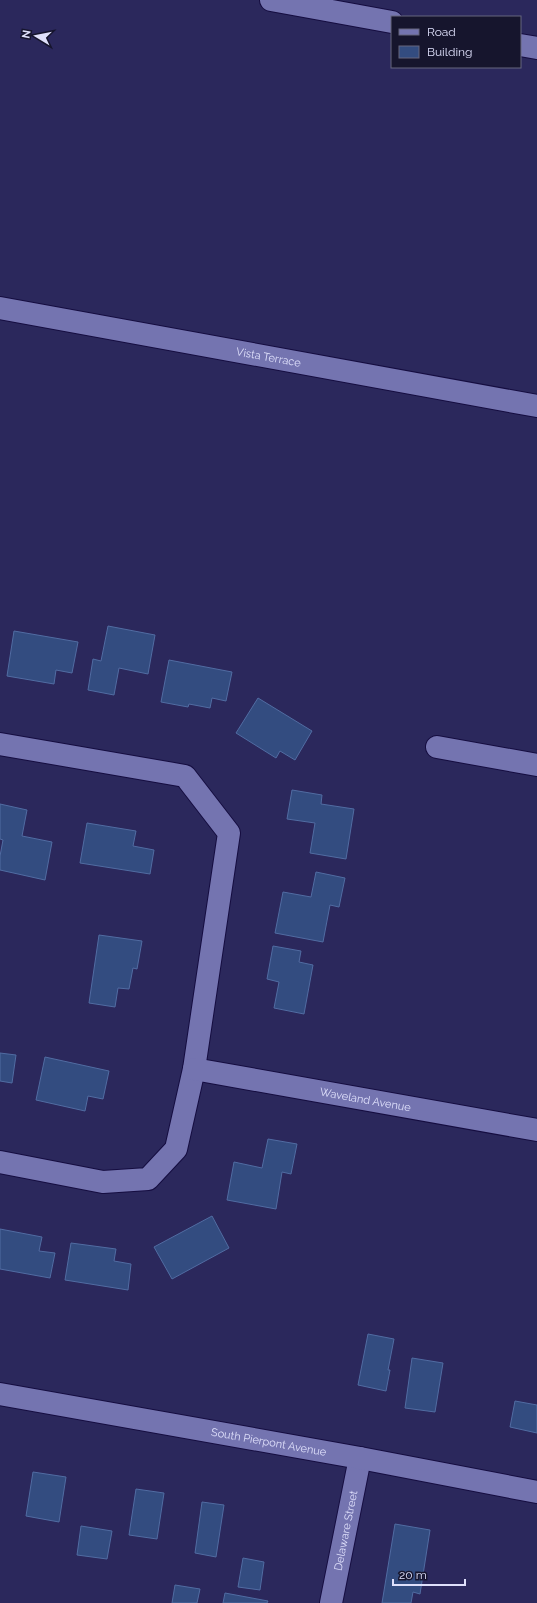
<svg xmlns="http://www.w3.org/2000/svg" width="537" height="1603" font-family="Raleway,sans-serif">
<rect width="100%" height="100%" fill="#2b285c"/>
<g fill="#334c80" stroke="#516ca2">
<path d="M108,626L155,635L148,674L119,668L114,695L88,690L93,659L101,661Z"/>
<path d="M14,631L78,642L72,673L56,670L54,684L7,676Z"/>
<path d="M169,660L232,672L226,701L212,698L210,708L189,704L188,707L161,702Z"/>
<path d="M258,698L312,731L295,760L280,751L276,758L236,733Z"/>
<path d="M292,790L322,795L321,804L354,809L346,859L310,853L315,823L287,819Z"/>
<path d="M0,804L27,810L22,836L52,842L45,880L0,870V856L3,840L0,839Z"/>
<path d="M87,823L136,831L133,846L154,850L150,874L80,863Z"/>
<path d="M316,872L345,878L339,907L330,905L323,942L275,933L283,892L311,897Z"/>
<path d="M99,935L142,941L137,969L133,968L129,989L118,988L115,1007L89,1003Z"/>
<path d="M273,946L301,951L299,962L313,965L304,1014L274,1008L279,982L267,979Z"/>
<path d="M0,1053L16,1055L12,1083L0,1081Z"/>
<path d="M45,1057L109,1071L103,1099L88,1096L85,1111L36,1100Z"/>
<path d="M268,1139L297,1144L291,1174L282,1172L276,1209L227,1200L234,1162L262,1168Z"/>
<path d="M212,1216L229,1248L172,1279L154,1247Z"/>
<path d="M0,1229L42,1237L39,1251L55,1253L50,1278L0,1269Z"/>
<path d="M71,1243L116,1249L114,1261L131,1264L128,1290L65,1280Z"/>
<path d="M368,1334L394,1339L388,1370H390L386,1391L358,1385Z"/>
<path d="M412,1358L443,1363L435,1412L405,1408Z"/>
<path d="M515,1401L537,1405V1433L510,1427Z"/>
<path d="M33,1472L66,1477L59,1522L26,1516Z"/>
<path d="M136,1489L164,1493L157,1539L129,1535Z"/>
<path d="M202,1502L224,1505L216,1557L195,1553Z"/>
<path d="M395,1524L430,1530L420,1594L413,1592L411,1603H382Z"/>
<path d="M81,1526L112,1531L107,1559L77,1555Z"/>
<path d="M243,1558L264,1562L260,1590L238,1587Z"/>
<path d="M175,1585L200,1589L197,1603H172Z"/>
<path d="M225,1593L268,1601L267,1603H223Z"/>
</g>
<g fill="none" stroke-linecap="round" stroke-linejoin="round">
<g stroke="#150d40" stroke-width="24">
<g id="street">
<path d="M271,0L392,22"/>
<path d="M520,45L537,48"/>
<path id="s1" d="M0,308L537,406"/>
<path d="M0,744L185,776L229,833L194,1069L176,1149L148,1179L103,1182L0,1162"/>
<path d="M437,747L537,765"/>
<path id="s2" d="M194,1069L537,1130"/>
<path id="s3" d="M331,1603L360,1458"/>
</g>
</g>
<g stroke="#150d40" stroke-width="24">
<g id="secondary">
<path id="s4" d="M0,1394L360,1458L537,1492"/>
</g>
</g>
<use href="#street" stroke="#7474b0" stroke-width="22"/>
<use href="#secondary" stroke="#7474b0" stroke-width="22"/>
</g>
<g text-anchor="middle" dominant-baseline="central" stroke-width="3" stroke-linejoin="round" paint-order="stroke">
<g font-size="11" fill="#dfe0fb" stroke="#16152d">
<text stroke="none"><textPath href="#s1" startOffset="273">Vista Terrace</textPath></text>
<text stroke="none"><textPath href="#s2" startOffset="174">Waveland Avenue</textPath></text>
<text stroke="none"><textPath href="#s4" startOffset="273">South Pierpont Avenue</textPath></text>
<text stroke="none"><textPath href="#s3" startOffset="74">Delaware Street</textPath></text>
</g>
</g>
<rect x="391" y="16" width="130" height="52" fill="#16152d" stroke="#66667f"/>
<rect x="399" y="29" width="20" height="6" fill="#7474b0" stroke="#66667f"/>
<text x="427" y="36" font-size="12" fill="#dfe0fb">Road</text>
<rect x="399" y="46" width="20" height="12" fill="#334c80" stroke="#66667f"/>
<text x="427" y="56" font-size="12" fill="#dfe0fb">Building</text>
<g transform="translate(36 36) rotate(280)" stroke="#16152d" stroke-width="3" paint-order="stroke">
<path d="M0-3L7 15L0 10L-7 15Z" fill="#dfe0fb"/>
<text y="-6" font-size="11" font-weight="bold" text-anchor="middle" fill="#dfe0fb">N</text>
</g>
<path d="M393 1579v6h72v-6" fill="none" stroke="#dfe0fb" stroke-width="2"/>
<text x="399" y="1579" font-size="12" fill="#dfe0fb" stroke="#16152d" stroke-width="3" paint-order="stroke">20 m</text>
</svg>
